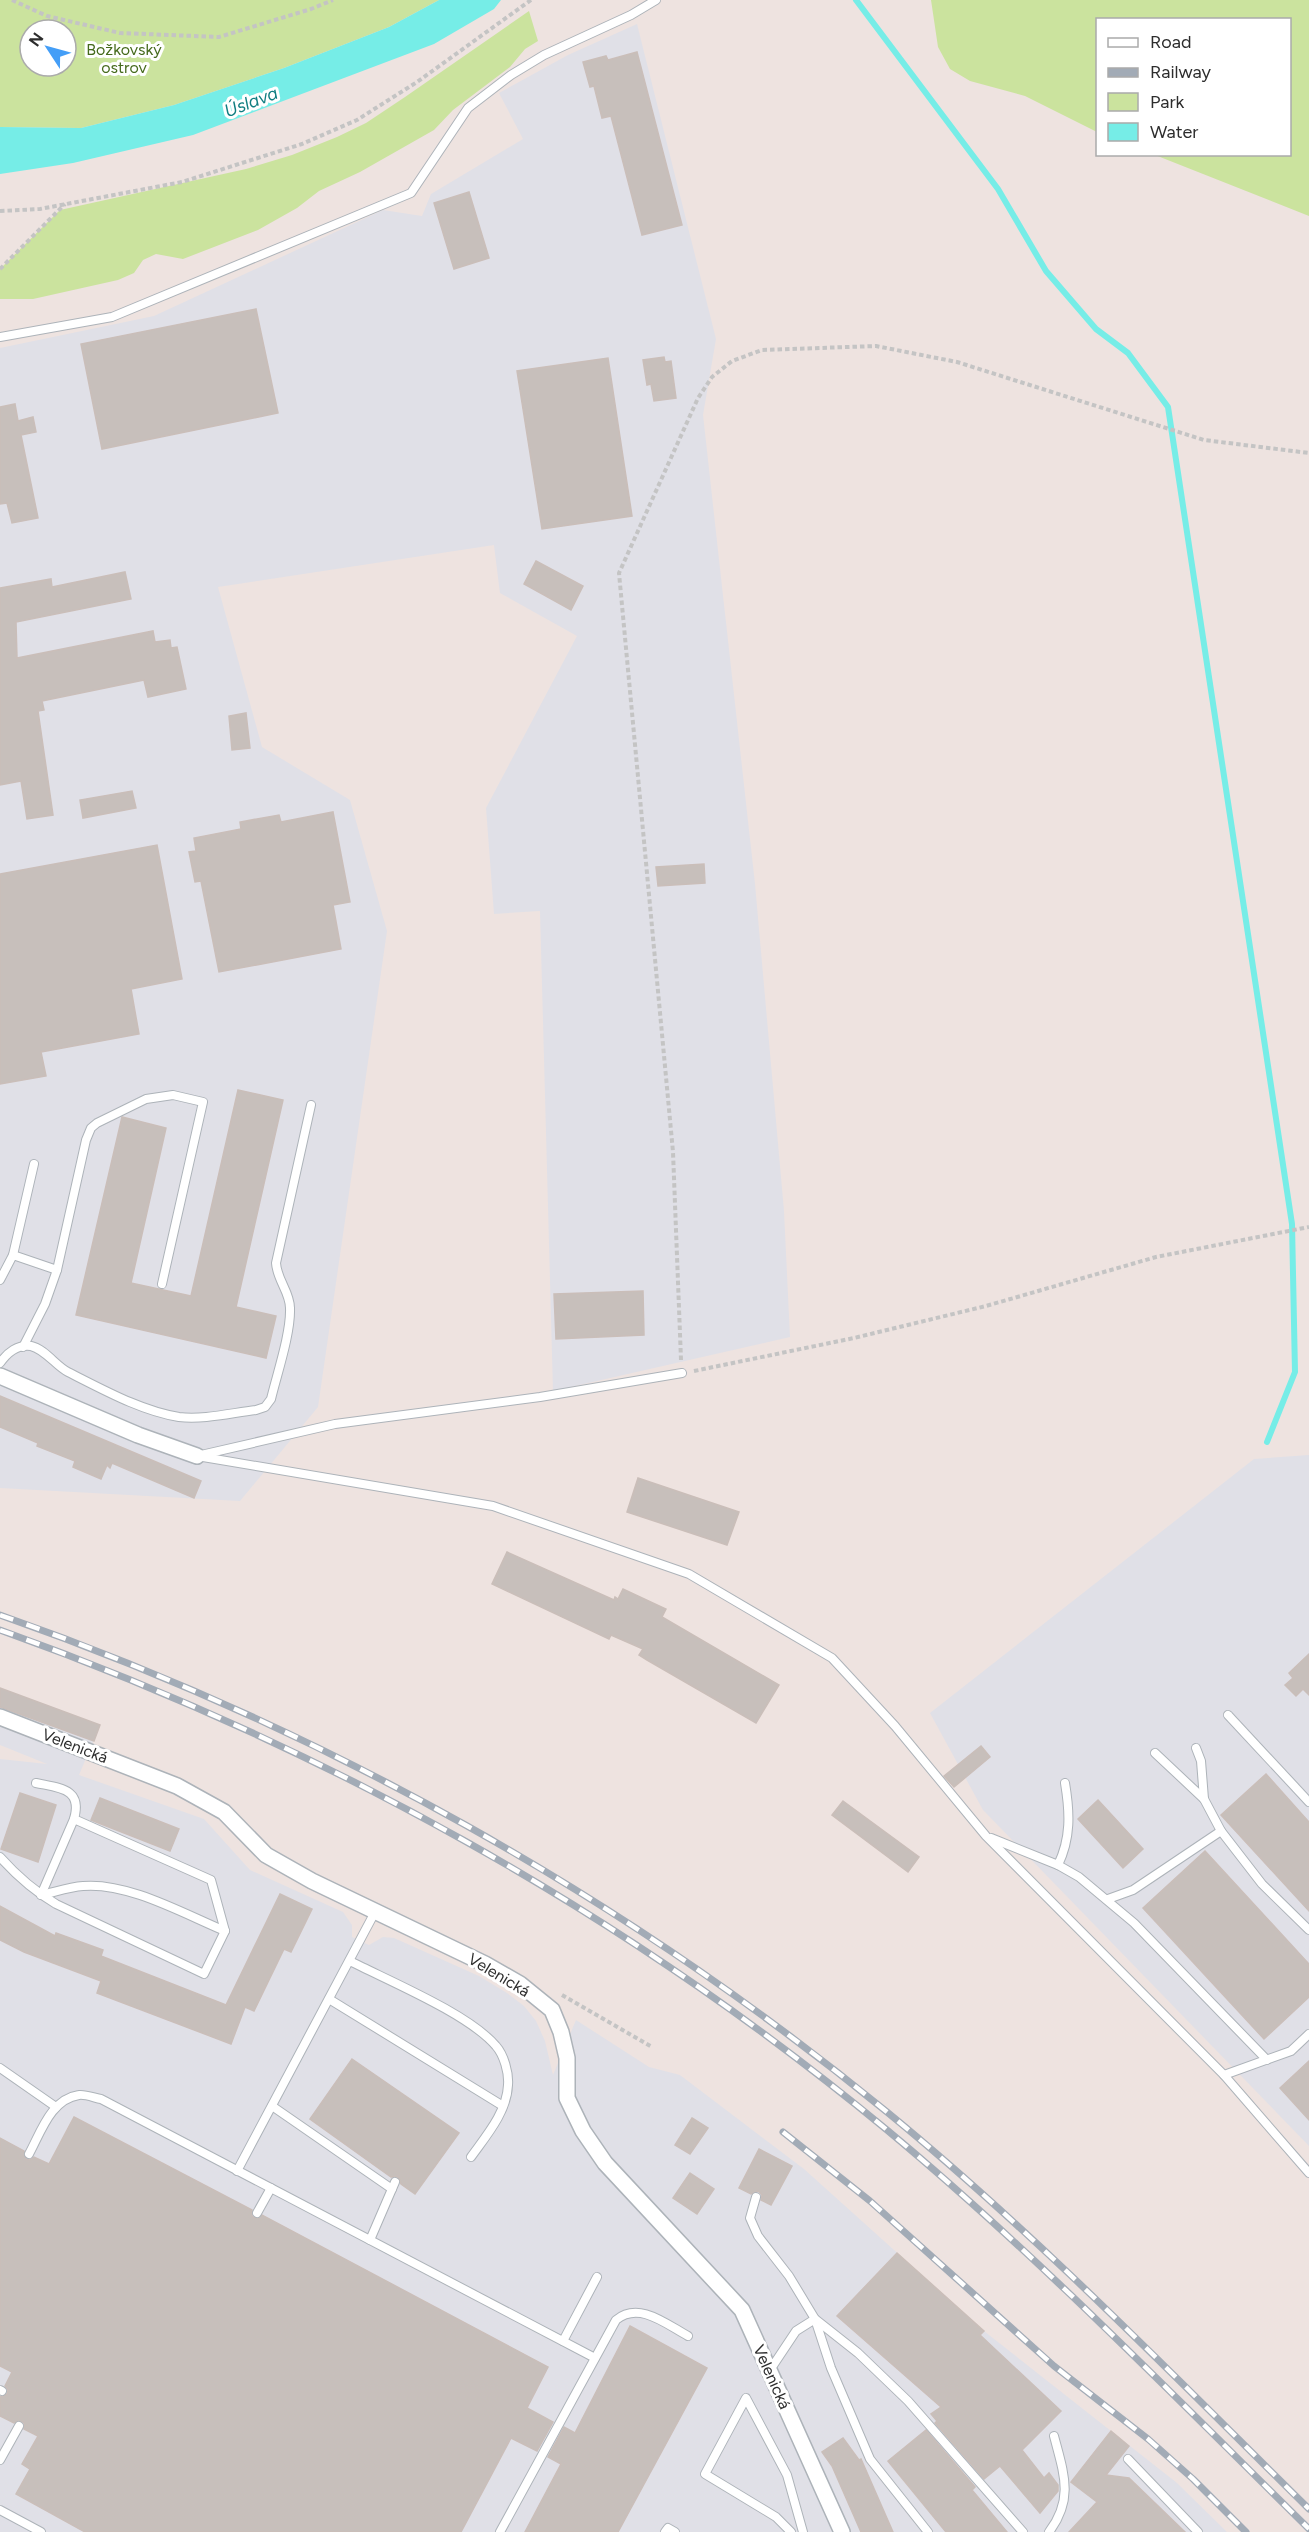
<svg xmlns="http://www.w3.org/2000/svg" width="1309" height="2532" font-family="Figtree,sans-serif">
<rect width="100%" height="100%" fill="#eee3e0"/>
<g fill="#e0e0e7">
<path d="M637,24L716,339L703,415L755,884L784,1211L790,1337L553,1391L540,911L494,914L486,808L577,636L500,593L494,545L218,587L262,747L350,800L387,931L318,1407L240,1501L0,1488V348L154,316L383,210L422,216L431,194L523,139L499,93L568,55Z"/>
<path d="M1309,1455V2146L983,1810L930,1713L1254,1459Z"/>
<path d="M0,1688L100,1725L79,1775L204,1819L250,1870L343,1912L352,1925V1937L369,1945L383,1937L394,1938L479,1976L507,1993L524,2006L536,2021L545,2041L553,2075L576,2020L649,2067L680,2075L804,2169L984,2331L1177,2483L1227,2532H0V1759L47,1764L0,1745Z"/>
</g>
<g fill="#cbe39e" fill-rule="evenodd">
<path d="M0,0H439L389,27L284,68L174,105L81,128L0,127ZM30,30H66V66H30Z"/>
<path d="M931,0H1309V216L1155,155L1290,154V20H1098L1097,132L1025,96L970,81L950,69L938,47Z"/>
<path d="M529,11L538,41L525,49L510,67L453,110L434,130L360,172L319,191L297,208L258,230L183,259L156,254L143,260L134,273L118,280L33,299H0V269L60,210L246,169L292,155L337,137L366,123L405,97Z"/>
</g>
<path fill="#76ede7" d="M439,0H501L494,9L434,44L193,135L73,163L0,174V127L81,128L174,105L284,68L389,27Z"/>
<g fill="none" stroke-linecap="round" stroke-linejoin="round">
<path stroke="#76ede7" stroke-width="6" d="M856,0L998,189L1046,271L1096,329L1128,353L1168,407L1292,1224L1295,1372L1267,1442"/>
</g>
<g fill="#c7bfbb" stroke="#cabeb9" stroke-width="1.5">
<path d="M637,52L682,225L642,235L611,116L602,118L594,86L590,87L583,62L606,56L608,60Z"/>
<path d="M469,192L489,258L454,269L434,203Z"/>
<path d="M256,309L278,413L102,449L81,344Z"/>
<path d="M664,357L665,362L671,361L676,398L654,401L651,384L647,385L643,360Z"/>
<path d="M608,358L632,516L542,529L517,371Z"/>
<path d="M15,404L18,421L33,417L36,432L21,435L38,518L12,523L7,503L0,504V407Z"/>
<path d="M536,561L583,586L571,610L524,584Z"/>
<path d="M125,572L131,599L16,622L17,658L153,631L155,642L170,640L171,648L177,647L186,689L148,697L144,680L42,701L44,710L38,711L53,815L27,819L21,781L0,785V588L51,579L52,587Z"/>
<path d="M246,713L250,748L232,750L229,716Z"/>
<path d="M132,791L136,808L83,818L80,800Z"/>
<path d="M333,812L350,902L333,905L341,949L219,972L201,881L195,882L189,852L196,851L194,838L241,829L240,822L279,815L281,822Z"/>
<path d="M157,845L182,979L131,989L139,1034L41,1052L46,1076L0,1084V874Z"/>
<path d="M704,864L705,883L658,886L656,867Z"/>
<path d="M238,1090L283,1100L236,1307L276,1316L266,1358L76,1315L122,1117L166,1128L131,1283L191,1296Z"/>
<path d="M643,1291L644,1335L556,1339L554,1294Z"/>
<path d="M0,1396L201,1481L194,1498L112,1463L110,1468L107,1465L101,1479L73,1467L75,1461L37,1446L38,1443L0,1427Z"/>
<path d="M638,1478L739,1512L727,1545L627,1512Z"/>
<path d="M507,1552L614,1600L615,1597L618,1599L623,1589L666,1609L662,1617L779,1685L756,1723L647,1660L639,1655L643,1649L611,1635L609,1639L492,1584Z"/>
<path d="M1309,1654V1695L1303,1689L1296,1696L1285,1685L1293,1678L1289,1673Z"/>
<path d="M0,1688L100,1725L94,1741L0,1707Z"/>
<path d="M981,1746L990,1757L954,1787L944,1776Z"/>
<path d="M1266,1774L1309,1822V1911L1221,1815Z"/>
<path d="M20,1793L56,1805L38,1862L1,1849Z"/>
<path d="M100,1798L179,1829L170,1851L91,1820Z"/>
<path d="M1098,1800L1143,1849L1123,1868L1078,1819Z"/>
<path d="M843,1801L919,1857L908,1872L832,1815Z"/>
<path d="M1205,1851L1309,1964V1997L1264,2039L1143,1908Z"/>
<path d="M280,1894L312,1909L291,1952L284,1949L254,2011L245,2007L231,2044L97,1993L101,1981L24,1952L0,1940V1906L55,1936L56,1933L103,1950L101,1956L226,2005Z"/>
<path d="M352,2059L459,2133L415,2194L401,2184L398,2177H391L310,2119Z"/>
<path d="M1309,2061V2120L1280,2088Z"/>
<path d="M74,2117L252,2210V2216L255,2218L262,2215L548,2367L527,2408L553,2422L537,2451L511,2438L461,2532H85L16,2494L30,2469L22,2464L38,2436L24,2429V2423L21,2421L14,2423L0,2416V2397L7,2394L8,2390L5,2386L12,2372L0,2366V2138L24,2151L26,2159L30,2160L34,2157L49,2164Z"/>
<path d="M692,2118L708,2128L690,2154L675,2145Z"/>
<path d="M759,2149L792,2166L771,2205L761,2200L762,2195L758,2191L751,2194L739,2188Z"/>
<path d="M690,2173L714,2189L697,2214L673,2198Z"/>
<path d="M897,2253L984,2331L980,2335L1061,2411L1022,2450L1044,2478L1049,2473L1058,2485V2491L1040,2513L1000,2466L984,2479L935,2423L937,2421L931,2414L941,2407L837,2316Z"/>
<path d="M630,2326L707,2368L618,2532H525L561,2464L548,2457L564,2427L575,2433Z"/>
<path d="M926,2430L975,2487L972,2490L1007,2532H946L888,2461Z"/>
<path d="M1111,2431L1129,2446L1106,2475L1129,2478L1185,2532H1069L1097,2502L1071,2482Z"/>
<path d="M843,2438L859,2460L861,2459L893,2532H861L832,2466L822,2452Z"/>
</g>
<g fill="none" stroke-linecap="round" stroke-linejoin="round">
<g stroke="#adb3b9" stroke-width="10">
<g id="lane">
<path d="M0,337L112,317L411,193L468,108L511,75L544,55L631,15L656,0"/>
<path d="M13,1255L57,1270"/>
<path d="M0,1280L13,1255L34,1164"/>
<path d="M23,1347L45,1304L57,1270L86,1140L91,1128L97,1123L146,1099L173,1095L203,1102L162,1284"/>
<path d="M0,1363C7,1353 18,1344 31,1346C45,1349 56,1366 68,1372C102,1389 141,1411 179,1417C203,1420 231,1413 256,1410L265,1407L271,1399C277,1374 291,1333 290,1308C290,1292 277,1280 276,1263L311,1105"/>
<path d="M201,1455L335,1424L540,1397L682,1373"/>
<path d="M197,1456L493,1506L689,1574L832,1658L895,1726L986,1836L1224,2075L1309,2173"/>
<path d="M1228,1715L1309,1802"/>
<path d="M1196,1748L1201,1761L1204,1799L1221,1831L1262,1884L1309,1930"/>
<path d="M1155,1753L1204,1799"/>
<path d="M36,1783C59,1788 83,1788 74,1819"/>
<path d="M991,1838L1058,1865C1071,1838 1070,1813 1065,1783"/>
<path d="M0,1857C17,1876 34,1891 56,1904L204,1974L225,1931L211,1880L74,1819L41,1895"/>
<path d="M1058,1865L1079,1877L1134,1923L1267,2060"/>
<path d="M41,1895C55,1892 69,1887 83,1886C128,1882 184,1914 225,1931"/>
<path d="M1108,1899L1133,1890L1221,1831"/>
<path d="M350,1961C389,1981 469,2014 496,2046C504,2055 509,2073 508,2085C507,2112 486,2136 471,2157"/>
<path d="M329,1999L503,2106"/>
<path d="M0,2068L56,2107"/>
<path d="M1224,2075L1291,2051L1309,2034"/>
<path d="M272,2106L392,2189"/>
<path d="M29,2154C41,2132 51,2099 79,2095C85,2094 95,2098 101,2099L595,2358"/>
<path d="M237,2171L375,1912"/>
<path d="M756,2197L750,2218L758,2236L789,2276L815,2319L831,2368L870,2459L928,2532"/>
<path d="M257,2213L271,2188"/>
<path d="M370,2240L395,2182"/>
<path d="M563,2341L597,2277"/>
<path d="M770,2370L796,2331L815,2319L858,2353L908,2401L1023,2532"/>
<path d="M0,2390L2,2391"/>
<path d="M1128,2459L1198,2532"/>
<path d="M0,2460L19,2426"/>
<path d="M0,2510L41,2532"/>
<path d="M500,2532L616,2320C639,2301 666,2324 688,2336"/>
<path d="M665,2532L668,2528L675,2532"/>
<path d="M791,2532L776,2517L705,2474L746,2398L787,2475L803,2532"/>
<path d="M1049,2532C1074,2499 1064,2474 1054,2436"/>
</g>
</g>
<g stroke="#adb3b9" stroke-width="18">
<g id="street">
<path d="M0,1376L138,1435L197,1456"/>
<path d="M0,1717L177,1786L224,1812L266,1855L312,1881L485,1964L520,1984L552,2010L561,2032L567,2058V2098L583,2131L605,2163L742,2310L842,2532"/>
</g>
</g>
<g stroke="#c4c4c4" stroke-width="4" stroke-dasharray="4.5 3" stroke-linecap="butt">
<path d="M12,0L47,16L120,33L219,37L311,9L333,0"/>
<path d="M0,211L40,209L182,182L302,144L357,120L417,82L531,0"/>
<path d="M0,269L65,204"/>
<path d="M681,1360L673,1152L619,573L698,398L712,377L732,361L762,350L876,346L957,362L1204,440L1309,453"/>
<path d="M694,1371L854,1338L986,1306L1156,1257L1309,1227"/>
<path d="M562,1995L652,2047"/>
</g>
<use href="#lane" stroke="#fff" stroke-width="8"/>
<use href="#street" stroke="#fff" stroke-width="15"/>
<g stroke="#a2abb6" stroke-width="7">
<g id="rail">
<path d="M0,1615C322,1728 623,1896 887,2112C1037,2235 1172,2374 1309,2509"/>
<path d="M0,1630C322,1745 624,1912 887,2130C1036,2254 1171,2393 1309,2529"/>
<path d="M783,2132L870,2201L1054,2366L1148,2439L1193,2479L1246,2532"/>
</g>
</g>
<use href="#rail" stroke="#fff" stroke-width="4.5" stroke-dasharray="14" stroke-linecap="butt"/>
</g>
<g text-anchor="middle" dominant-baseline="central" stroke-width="6" stroke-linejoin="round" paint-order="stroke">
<g font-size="16" fill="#456a1c" stroke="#fff">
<text x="124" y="49">Božkovský<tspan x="124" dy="18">ostrov</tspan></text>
</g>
<g font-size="16" fill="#2d2d2d" stroke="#fff">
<text transform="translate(75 1746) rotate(21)">Velenická</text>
<text transform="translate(499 1975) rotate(31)">Velenická</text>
<text transform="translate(772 2377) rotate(66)">Velenická</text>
</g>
<g font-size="18" font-style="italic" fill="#107e81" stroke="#fff">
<text transform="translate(251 102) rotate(-21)">Úslava</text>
</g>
</g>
<rect x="1096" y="18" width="195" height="138" fill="#ffffff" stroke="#ababab" stroke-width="1.5"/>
<rect x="1108" y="38" width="30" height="9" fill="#ffffff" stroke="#ababab" stroke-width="1.5"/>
<text x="1150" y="48" font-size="18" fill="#2d2d2d">Road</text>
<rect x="1108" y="68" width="30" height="9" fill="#a2abb6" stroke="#ababab" stroke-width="1.5"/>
<text x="1150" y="78" font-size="18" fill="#2d2d2d">Railway</text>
<rect x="1108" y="93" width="30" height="18" fill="#cbe39e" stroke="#ababab" stroke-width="1.5"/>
<text x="1150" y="108" font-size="18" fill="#2d2d2d">Park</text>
<rect x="1108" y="123" width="30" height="18" fill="#76ede7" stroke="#ababab" stroke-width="1.5"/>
<text x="1150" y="138" font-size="18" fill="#2d2d2d">Water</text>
<g transform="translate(48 48) rotate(306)"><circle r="28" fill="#ffffff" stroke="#ababab" stroke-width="1.5"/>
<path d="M0-4.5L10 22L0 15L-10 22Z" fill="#449ef7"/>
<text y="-9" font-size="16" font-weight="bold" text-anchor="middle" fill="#2d2d2d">N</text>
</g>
</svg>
